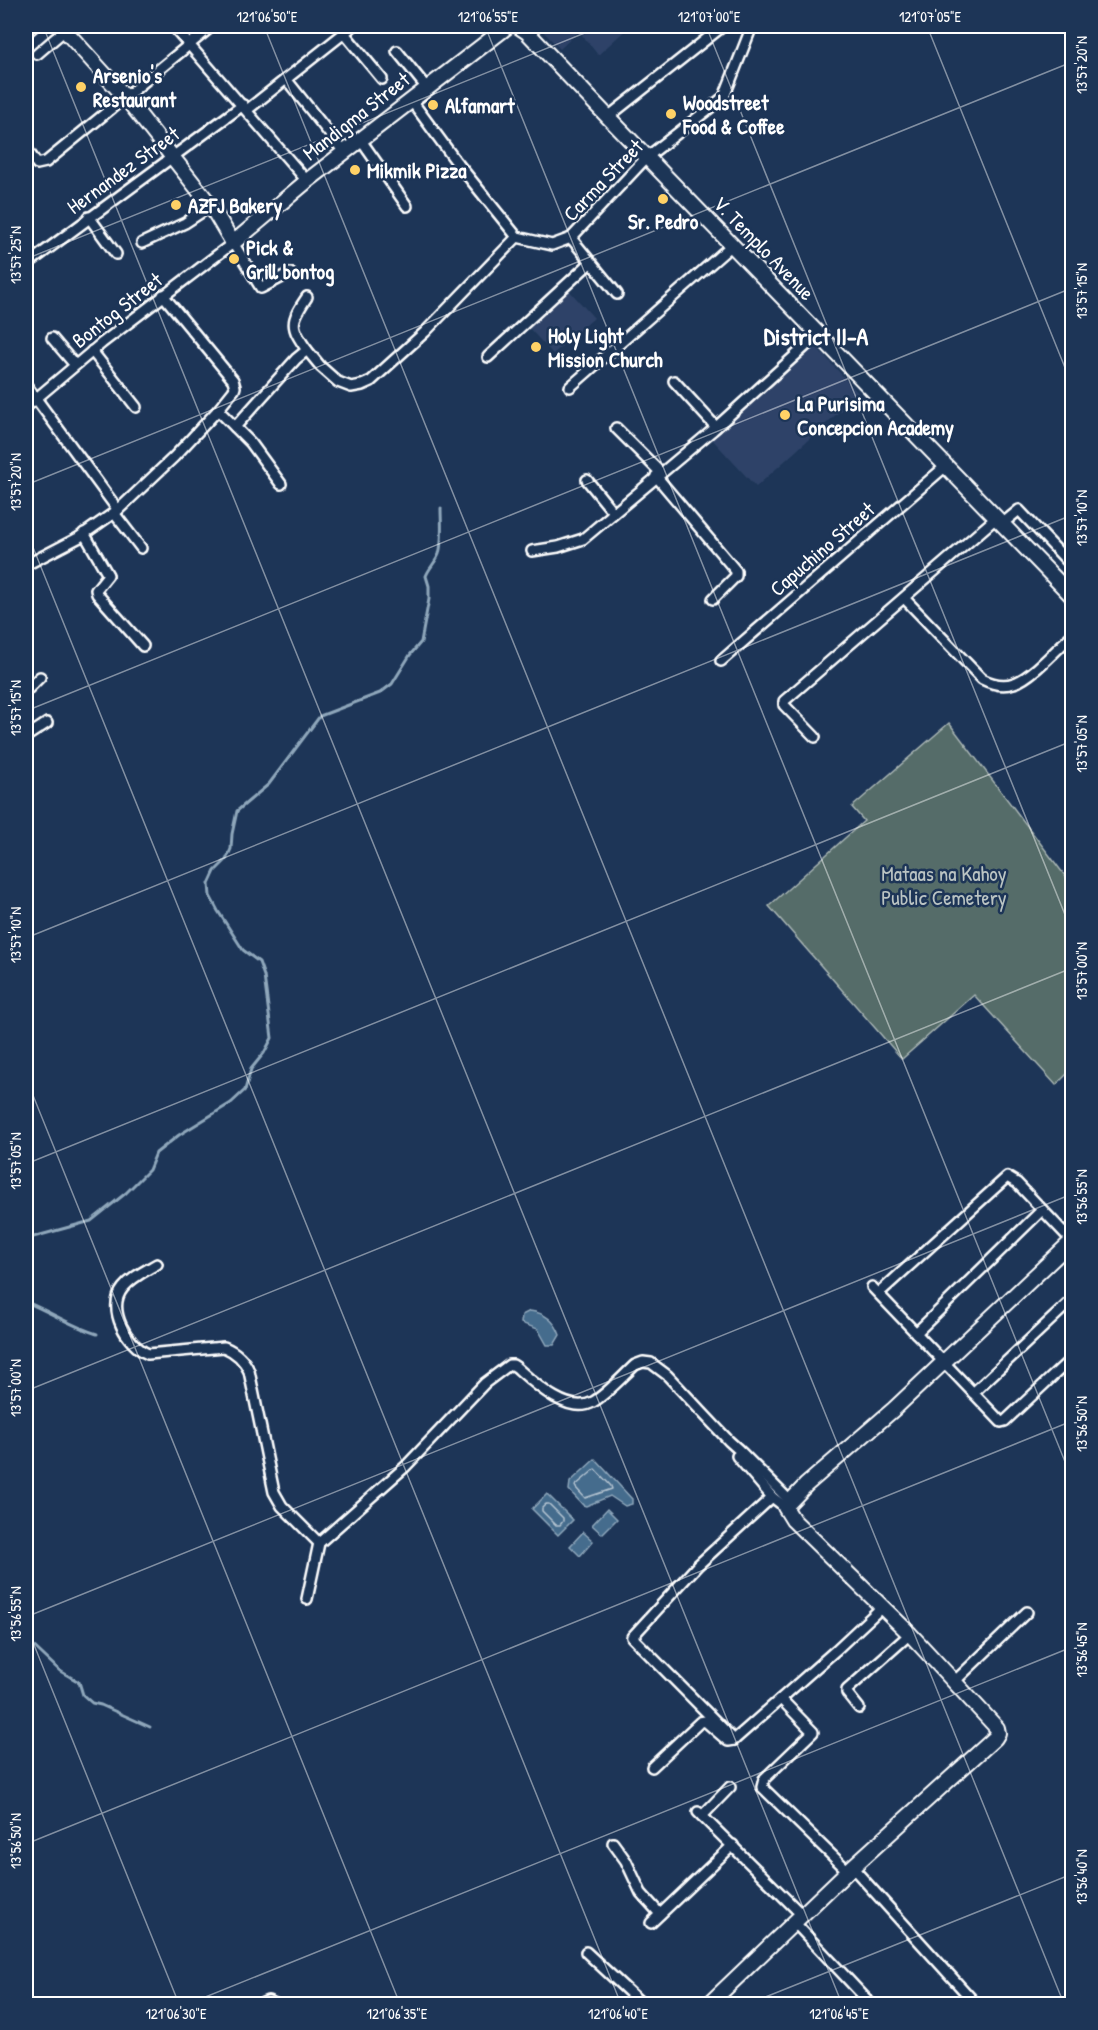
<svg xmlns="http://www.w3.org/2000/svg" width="1098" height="2030" font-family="'Patrick Hand',sans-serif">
<rect width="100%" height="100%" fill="#1d3557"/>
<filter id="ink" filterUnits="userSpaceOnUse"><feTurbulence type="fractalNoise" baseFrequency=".0167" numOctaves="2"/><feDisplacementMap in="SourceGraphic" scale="12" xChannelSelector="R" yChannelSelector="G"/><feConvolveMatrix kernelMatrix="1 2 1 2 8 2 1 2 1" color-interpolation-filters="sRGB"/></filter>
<g filter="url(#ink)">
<g fill="#2e4367">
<path d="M545,26H630L598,55L579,31L560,49L541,29Z"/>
<path d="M568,289L594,318L553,354L527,326Z"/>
<path d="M813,343L859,394L756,487L710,437Z"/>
</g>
<path fill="#546c69" stroke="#aab6b4" stroke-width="1.5" d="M949,723L1072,885V1069L1056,1085L974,995L902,1059L769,906L864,821L852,807Z"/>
<g fill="#456c8d" stroke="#8fa7bb" stroke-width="1.5">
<path d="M530,1311C545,1313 555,1321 560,1335L554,1345H547L538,1329L521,1323L522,1315Z"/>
<path d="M595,1459L632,1499V1504L625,1506L610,1496L586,1506L583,1505L569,1490L570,1482Z"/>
<path d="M547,1494L573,1520L558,1535L532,1509Z"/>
<path d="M607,1509L617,1519L602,1534L592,1525Z"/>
<path d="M583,1532L593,1541L580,1556L570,1546Z"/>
</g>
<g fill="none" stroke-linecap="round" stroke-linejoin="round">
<g stroke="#b5c4d1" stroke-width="1.5">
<path d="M595,1469L611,1486L612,1489L585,1498L576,1488L575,1486Z"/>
<path d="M546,1504H549L563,1518V1521L560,1525H556L542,1511V1508Z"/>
</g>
<g stroke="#8fa7bb" stroke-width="3">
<path d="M26,1239L91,1221L126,1193L149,1170L156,1153L179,1135L231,1103L245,1090L251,1069L264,1053L272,1038L264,976L259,962L243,950L218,911L210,896L209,884L215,871L226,860L231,849L232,834L237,811L269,784L320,716L380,693L392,684L410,655L421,642L429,599V586L426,576C429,568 436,562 439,554C443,540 441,523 441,508"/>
<path d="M26,1302C51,1312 70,1326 97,1334"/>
<path d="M26,1639L60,1671L79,1682L83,1695L92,1703L101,1705L150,1727"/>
</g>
<g stroke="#fff" stroke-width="14">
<g id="street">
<path d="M173,26L307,181"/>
<path d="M26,33L34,26"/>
<path d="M344,33L382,79"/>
<path d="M397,51L426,87"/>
<path d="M37,54L65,30"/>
<path d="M286,79L344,152"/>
<path d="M411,100L455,160L517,237L552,245L571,238L647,157L724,97L752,26"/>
<path d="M247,110L353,26"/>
<path d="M608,117L723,26"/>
<path d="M360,139L407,206"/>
<path d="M26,148L37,164L46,162L212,26"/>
<path d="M89,217L116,254"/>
<path d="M571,238L617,294"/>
<path d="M142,243L185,223L211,206"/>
<path d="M26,265L243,105"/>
<path d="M307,297C290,322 290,326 307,350"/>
<path d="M52,338L75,365"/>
<path d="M92,351L136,407"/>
<path d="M488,357L590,263"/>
<path d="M674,381L716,427"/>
<path d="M26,385L118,510"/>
<path d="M570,387L732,245"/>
<path d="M26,407L102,343L233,243L261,288L290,273"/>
<path d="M218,410L251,443L281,484"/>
<path d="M235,427L296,359L307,350L321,367L338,382L351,387L362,385L371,381L425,332L517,237"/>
<path d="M616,428L660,472"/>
<path d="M656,476L736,571V576L713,599"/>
<path d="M587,480L613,512"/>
<path d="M114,513L141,548"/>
<path d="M1002,524L1019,510L1072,566"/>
<path d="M84,533L108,575L96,590L97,594L143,646"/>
<path d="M532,551L558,547L583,539L713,430L819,334"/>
<path d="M26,565L78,538L118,510L174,457L218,410L234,390L235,387L233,380L163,295"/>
<path d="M904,598L982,679C992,684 1003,687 1014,683C1031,678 1058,648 1072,635"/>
<path d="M721,661L947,465"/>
<path d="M26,691L40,677"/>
<path d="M26,735L27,736L47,723"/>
<path d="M815,737L784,705V701L996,518"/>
<path d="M157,1264C145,1271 132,1277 123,1288C106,1309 127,1345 148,1354L224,1347C236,1352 244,1359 249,1371L274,1492L282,1506L319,1543"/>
<path d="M872,1287L1001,1422L1005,1421L1072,1358"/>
<path d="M879,1293L1007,1177L1017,1183L1072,1241"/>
<path d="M916,1333L1042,1210"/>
<path d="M973,1393L1072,1300"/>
<path d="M741,1452L790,1501"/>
<path d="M737,1456L772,1497L785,1507"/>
<path d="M307,1599L319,1543L405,1467L485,1383L509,1365H513L516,1367C533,1382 568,1416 593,1402C607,1394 623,1376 635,1365L643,1362L651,1363L667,1375L729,1441L739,1450"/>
<path d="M954,1682L1027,1612"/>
<path d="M781,1699L813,1732L764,1779L762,1787L848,1871"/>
<path d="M859,1708L847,1693V1690L910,1634"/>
<path d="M734,1740L632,1637L698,1565L772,1497"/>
<path d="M652,1767L700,1722L705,1721L728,1741L734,1740L836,1650L882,1607"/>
<path d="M698,1812L803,1916"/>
<path d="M702,1816L730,1787"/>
<path d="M613,1843L626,1861L641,1893L660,1914"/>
<path d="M853,1868L976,2004"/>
<path d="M651,1923L733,1845"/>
<path d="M795,1923L871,2004"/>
<path d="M586,1952L642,2004"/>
<path d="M261,2004L268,2001L275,2004"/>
</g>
</g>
<g stroke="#fff" stroke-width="18">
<g id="secondary">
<path d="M61,26L126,98L211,206L233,243L307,181L508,26"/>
<path d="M518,26L527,32L608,117L1072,596"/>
<path d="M709,2004L848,1871L995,1738L998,1733L997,1728L910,1634L793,1520L785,1507L806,1485L894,1409L1072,1241"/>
</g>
</g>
<use href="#street" stroke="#1d3557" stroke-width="9"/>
<use href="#secondary" stroke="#1d3557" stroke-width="14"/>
</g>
</g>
<path fill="none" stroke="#fff" stroke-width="1.5" stroke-opacity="0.45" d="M43,26L842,2004M264,26L1064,2004M485,26L1072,1479M706,26L1072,932M927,26L1072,385M26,32L42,26M26,259L602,26M26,485L1072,62M26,530L621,2004M26,711L1072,288M26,938L1072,515M26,1078L400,2004M26,1164L1072,741M26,1391L1072,968M26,1617L1072,1194M26,1625L179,2004M26,1844L1072,1421M188,2004L1072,1647M748,2004L1072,1874"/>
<g fill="#ffd166" stroke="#1d3557" stroke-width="2">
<circle cx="81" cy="87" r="6"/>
<circle cx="433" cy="105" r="6"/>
<circle cx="671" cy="114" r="6"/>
<circle cx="355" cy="170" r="6"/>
<circle cx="663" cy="199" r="6"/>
<circle cx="176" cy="205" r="6"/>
<circle cx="234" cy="259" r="6"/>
<circle cx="536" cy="347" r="6"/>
<circle cx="785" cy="415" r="6"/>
</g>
<g text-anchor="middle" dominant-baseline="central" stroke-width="5" stroke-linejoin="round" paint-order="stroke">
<g font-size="21" font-weight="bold" fill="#fff" stroke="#1d3557" text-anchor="start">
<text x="93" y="75">Arsenio's<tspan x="93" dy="24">Restaurant</tspan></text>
<text x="683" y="102">Woodstreet<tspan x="683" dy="24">Food &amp; Coffee</tspan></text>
<text x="445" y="105">Alfamart</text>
<text x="367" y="170">Mikmik Pizza</text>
<text x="188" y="205">AZFJ Bakery</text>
<text x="663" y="221" text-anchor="middle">Sr. Pedro</text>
<text x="246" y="247">Pick &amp;<tspan x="246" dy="24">Grill bontog</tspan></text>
<text x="548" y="335">Holy Light<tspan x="548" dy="24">Mission Church</tspan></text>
<text x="797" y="403">La Purisima<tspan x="797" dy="24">Concepcion Academy</tspan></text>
</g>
<g font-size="21" fill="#fff" stroke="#1d3557">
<text transform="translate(356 116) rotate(-38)">Mandigma Street</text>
<text transform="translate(123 170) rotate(-36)">Hernandez Street</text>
<text transform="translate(603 180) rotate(-46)">Carma Street</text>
<text transform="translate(764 248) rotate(46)">V. Templo Avenue</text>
<text transform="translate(117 310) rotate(-38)">Bontog Street</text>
<text transform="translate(822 549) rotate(-41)">Capuchino Street</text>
</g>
<g font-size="21" fill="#bbc4c3" stroke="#1d3557">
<text x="944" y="873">Mataas na Kahoy<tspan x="944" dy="24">Public Cemetery</tspan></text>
</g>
<g font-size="24" font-weight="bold" fill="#fff" stroke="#1d3557">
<text x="816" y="336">District II-A</text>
</g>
</g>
<rect width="1098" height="2030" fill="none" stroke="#1d3557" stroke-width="66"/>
<rect x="33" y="33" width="1032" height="1964" fill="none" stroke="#fff" stroke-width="2"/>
<g font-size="15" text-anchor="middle" fill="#fff">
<text x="267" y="22">121°06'50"E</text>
<text x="488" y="22">121°06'55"E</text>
<text x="709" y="22">121°07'00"E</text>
<text x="930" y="22">121°07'05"E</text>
<text transform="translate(1082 65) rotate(-90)" y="5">13°57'20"N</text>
<text transform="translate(16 255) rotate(-90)" y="5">13°57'25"N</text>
<text transform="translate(1082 291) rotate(-90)" y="5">13°57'15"N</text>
<text transform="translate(16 482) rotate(-90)" y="5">13°57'20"N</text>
<text transform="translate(1082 518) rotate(-90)" y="5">13°57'10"N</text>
<text transform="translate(16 708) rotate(-90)" y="5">13°57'15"N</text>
<text transform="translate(1082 744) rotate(-90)" y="5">13°57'05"N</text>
<text transform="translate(16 935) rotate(-90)" y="5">13°57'10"N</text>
<text transform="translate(1082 971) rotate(-90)" y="5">13°57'00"N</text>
<text transform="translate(16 1161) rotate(-90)" y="5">13°57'05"N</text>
<text transform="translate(1082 1197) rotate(-90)" y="5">13°56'55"N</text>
<text transform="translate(16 1388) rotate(-90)" y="5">13°57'00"N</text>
<text transform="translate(1082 1424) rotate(-90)" y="5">13°56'50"N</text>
<text transform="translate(16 1614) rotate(-90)" y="5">13°56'55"N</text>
<text transform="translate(1082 1650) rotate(-90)" y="5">13°56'45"N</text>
<text transform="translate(16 1841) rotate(-90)" y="5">13°56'50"N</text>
<text transform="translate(1082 1877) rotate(-90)" y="5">13°56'40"N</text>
<text x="176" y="2019">121°06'30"E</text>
<text x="397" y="2019">121°06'35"E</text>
<text x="618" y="2019">121°06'40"E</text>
<text x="839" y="2019">121°06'45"E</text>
</g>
</svg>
